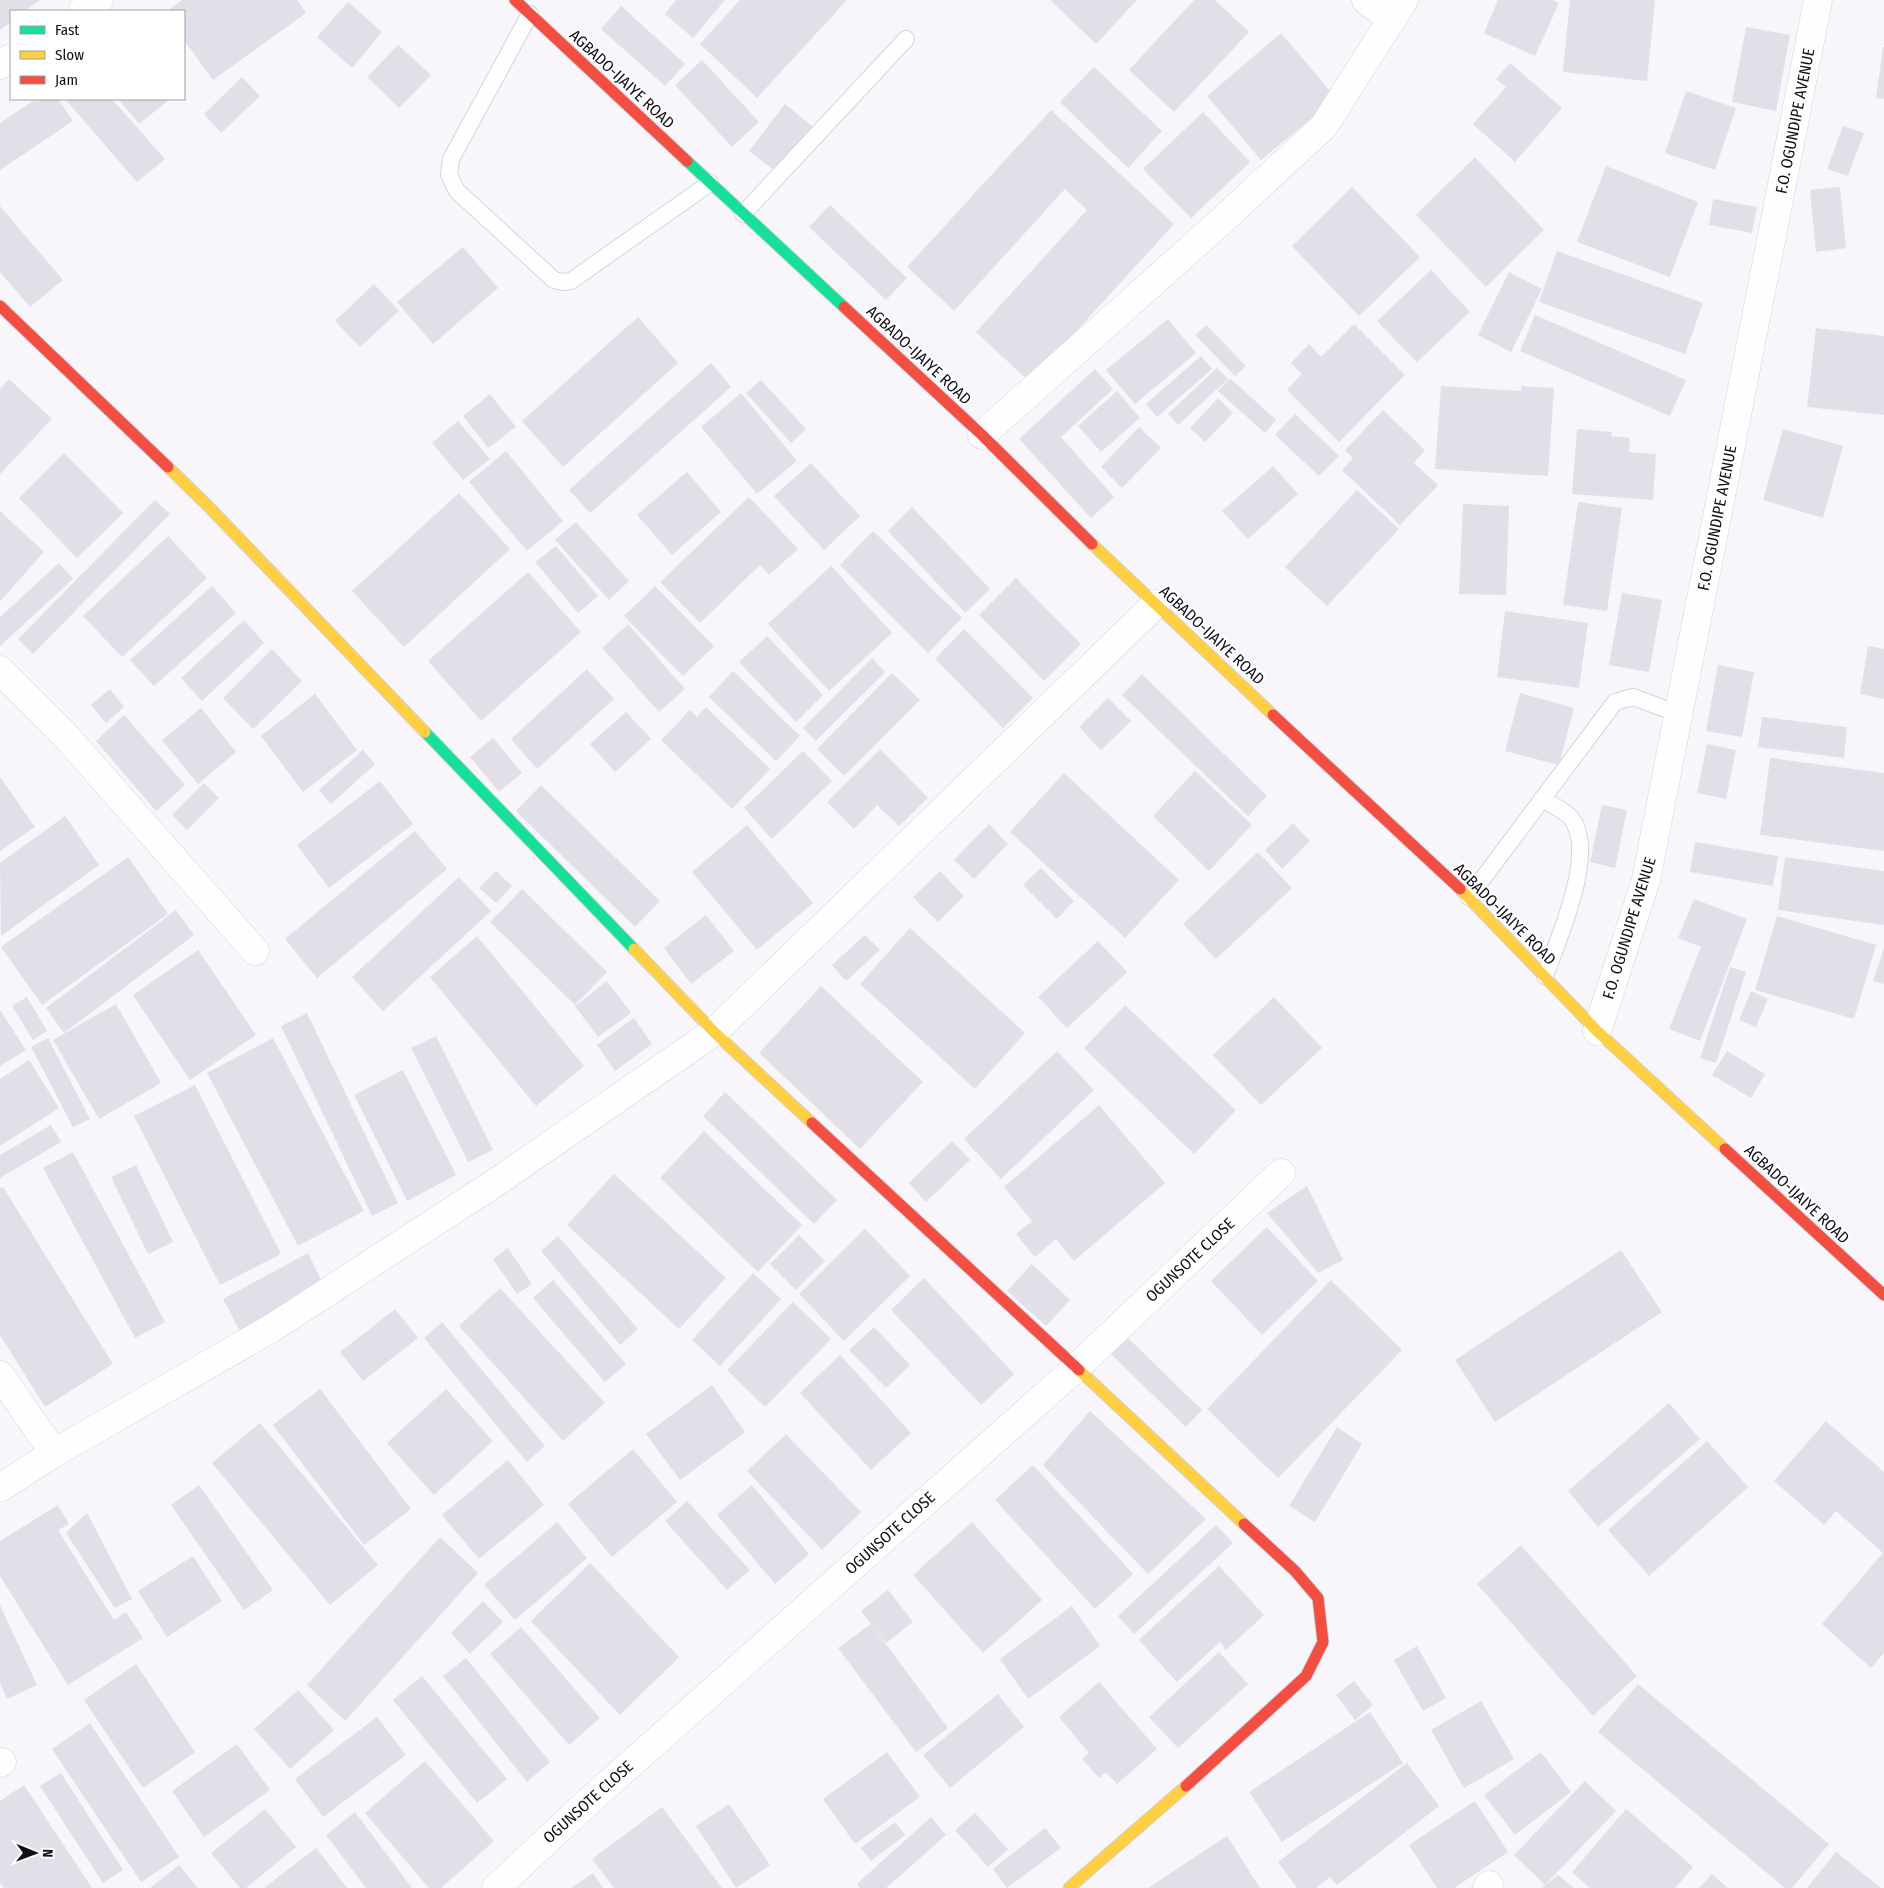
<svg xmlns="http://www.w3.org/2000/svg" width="1884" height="1888" font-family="'Fira Sans Condensed',sans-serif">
<rect width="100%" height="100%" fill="#f8f6fb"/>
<g fill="#e2dfe8">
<path d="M0,0H40L25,11H11V22L0,30Z"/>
<path d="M182,0H297L306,13L213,80L184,40V11H167Z"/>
<path d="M676,0H725L693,38L665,14Z"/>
<path d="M740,0H847L757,98L700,44Z"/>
<path d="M1050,0H1137L1096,44Z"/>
<path d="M1194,0H1215L1249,32L1174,112L1129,70Z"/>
<path d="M1498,0H1552L1559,3L1535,56L1484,33Z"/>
<path d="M1570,0H1655L1647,81L1563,72Z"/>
<path d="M348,2L382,32L352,68L317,37Z"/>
<path d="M621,6L685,64L665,86L601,29Z"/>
<path d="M1746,27L1790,35L1776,111L1732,102Z"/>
<path d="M1281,33L1336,98L1261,160L1207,96Z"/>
<path d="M398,45L431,75L399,108L367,77Z"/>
<path d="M1883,47H1884V99L1876,98Z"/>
<path d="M702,60L759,122L732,147L675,85Z"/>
<path d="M1510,63L1562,108L1515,162L1473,124L1506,87L1496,79Z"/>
<path d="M1094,67L1162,131L1128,168L1060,102Z"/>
<path d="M242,77L260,96L221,133L204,114Z"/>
<path d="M1686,91L1736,108L1715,170L1665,153Z"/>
<path d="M36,99H58L73,121L0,170V123Z"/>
<path d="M65,99H112L165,159L137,182Z"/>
<path d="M118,99H170L139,124Z"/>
<path d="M785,104L813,127L777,173L749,151Z"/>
<path d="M1051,110L1174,224L1030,382L976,332L1087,210L1065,189L954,311L907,267Z"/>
<path d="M1203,112L1250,162L1191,218L1143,169Z"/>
<path d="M1843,126L1864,133L1848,176L1827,169Z"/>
<path d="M1475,157L1544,230L1486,287L1416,215Z"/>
<path d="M1606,166L1698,202L1670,277L1577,242Z"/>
<path d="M1352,187L1420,257L1359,316L1292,246Z"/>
<path d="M1840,187L1846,248L1816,252L1810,190Z"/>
<path d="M1713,199L1757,207L1752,233L1709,225Z"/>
<path d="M830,205L907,278L886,300L809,227Z"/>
<path d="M0,206L63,280L30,307L0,272Z"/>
<path d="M463,247L498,288L433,344L397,302Z"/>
<path d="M1557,251L1703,303L1685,354L1539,302Z"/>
<path d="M1431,270L1470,312L1417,362L1377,321Z"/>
<path d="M1509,272L1542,289L1511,352L1478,335Z"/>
<path d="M374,284L399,311L360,347L335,321Z"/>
<path d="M1535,315L1686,380L1670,416L1520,351Z"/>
<path d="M638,317L678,363L563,467L522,421Z"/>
<path d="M1168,319L1196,353L1135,404L1106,370Z"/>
<path d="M1354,324L1405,375L1339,442L1287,390L1302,374L1291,363L1309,344L1321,357Z"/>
<path d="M1206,325L1246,366L1235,376L1195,335Z"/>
<path d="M1816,328L1884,336V415L1807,407Z"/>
<path d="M1201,356L1212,369L1157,417L1146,404Z"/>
<path d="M711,363L731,387L590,513L569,490Z"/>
<path d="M1217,368L1228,379L1178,425L1168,414Z"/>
<path d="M1095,369L1113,389L1061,437L1114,497L1091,518L1019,439Z"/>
<path d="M1230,378L1276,420L1265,433L1218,391Z"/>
<path d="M9,379L52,419L0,474V389Z"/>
<path d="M761,380L806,429L791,443L746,393Z"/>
<path d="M1441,386L1521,391V386L1554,388L1548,476L1435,469Z"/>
<path d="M1117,391L1140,418L1101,452L1078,426Z"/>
<path d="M741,393L797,461L757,494L701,427Z"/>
<path d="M490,394L516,427L488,448L463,416Z"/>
<path d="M1218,398L1233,413L1205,442L1190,428Z"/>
<path d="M1383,410L1425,450L1414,463L1438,485L1400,525L1342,470L1353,458L1345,450Z"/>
<path d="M1295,414L1339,456L1319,476L1275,435Z"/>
<path d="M458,421L490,459L463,480L432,443Z"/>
<path d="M1139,427L1161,448L1122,488L1101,467Z"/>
<path d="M1577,429L1612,432L1611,436L1630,438L1629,452L1656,454L1653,500L1572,494Z"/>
<path d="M1783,429L1843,446L1823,518L1763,500Z"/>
<path d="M506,451L563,521L527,551L469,482Z"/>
<path d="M64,453L123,513L77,558L19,498Z"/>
<path d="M811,463L860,516L824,550L774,496Z"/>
<path d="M1273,466L1298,494L1248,539L1222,511Z"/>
<path d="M687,472L721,512L672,555L637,515Z"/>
<path d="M1357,490L1399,529L1327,606L1285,567Z"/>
<path d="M459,493L510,549L404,647L352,591Z"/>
<path d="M749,497L798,549L769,575L760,565L700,623L660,582Z"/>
<path d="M155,500L170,514L33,654L18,639Z"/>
<path d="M1578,502L1622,508L1607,611L1563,605Z"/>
<path d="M1463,504L1509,506L1506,595L1459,594Z"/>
<path d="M912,507L990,589L965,613L888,531Z"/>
<path d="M0,511L44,552L0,601Z"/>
<path d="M576,522L629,581L609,600L555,540Z"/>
<path d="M873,531L962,618L928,653L840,565Z"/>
<path d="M168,536L207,578L122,657L83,616Z"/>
<path d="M556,546L598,596L578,613L535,562Z"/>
<path d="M59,563L73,579L0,646V617Z"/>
<path d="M831,566L892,633L829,691L768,624Z"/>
<path d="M528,572L581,632L481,721L428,661Z"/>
<path d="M1016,578L1081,644L1044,681L979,615Z"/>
<path d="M212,586L236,613L154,686L130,660Z"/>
<path d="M655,586L714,646L683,676L624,616Z"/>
<path d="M1622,593L1662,600L1649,672L1609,665Z"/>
<path d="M1505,611L1588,623L1579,688L1497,677Z"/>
<path d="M244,620L264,643L202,701L181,678Z"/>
<path d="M628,624L685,689L659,712L602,648Z"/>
<path d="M964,629L1033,698L1003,728L935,659Z"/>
<path d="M767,636L823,695L796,722L739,662Z"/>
<path d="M1868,646L1884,649V699L1860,694Z"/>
<path d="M272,649L302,681L253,729L223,698Z"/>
<path d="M872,658L885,672L816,741L803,728Z"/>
<path d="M1718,665L1754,672L1742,737L1706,731Z"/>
<path d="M587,669L614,699L537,769L511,739Z"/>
<path d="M733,671L800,736L776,761L709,697Z"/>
<path d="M892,673L920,700L844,776L817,749Z"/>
<path d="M1142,674L1267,796L1248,816L1122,695Z"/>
<path d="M110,689L124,707L106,723L91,705Z"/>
<path d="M1520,693L1574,708L1559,765L1505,751Z"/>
<path d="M315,694L357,750L303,792L261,736Z"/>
<path d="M1108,698L1131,721L1101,750L1079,727Z"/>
<path d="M706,707L770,769L732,809L661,740L690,710L697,717Z"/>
<path d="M201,708L236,752L198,784L162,740Z"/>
<path d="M626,712L651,739L615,772L590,744Z"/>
<path d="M124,715L185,785L156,811L96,741Z"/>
<path d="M1762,717L1847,727L1844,758L1758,747Z"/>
<path d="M493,738L522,773L499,792L470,757Z"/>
<path d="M1707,744L1736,750L1726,799L1697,793Z"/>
<path d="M880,749L928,798L899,826L877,805L854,829L827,802Z"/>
<path d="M363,750L375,764L331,804L319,790Z"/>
<path d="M803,751L832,781L772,839L744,808Z"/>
<path d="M1770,758L1884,773V851L1760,835Z"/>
<path d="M1195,771L1252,825L1209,871L1153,816Z"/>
<path d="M1064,773L1179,880L1125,938L1010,832Z"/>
<path d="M0,777L35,827L0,851Z"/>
<path d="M380,781L413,824L329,888L297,845Z"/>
<path d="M204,783L219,798L187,830L172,815Z"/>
<path d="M541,785L660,901L635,927L516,811Z"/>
<path d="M1602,805L1627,810L1615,868L1590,862Z"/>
<path d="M65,816L99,865L1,936L0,863Z"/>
<path d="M1293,823L1310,841L1282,869L1265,850Z"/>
<path d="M989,824L1008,844L974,879L954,860Z"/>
<path d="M747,825L813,903L757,950L692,872Z"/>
<path d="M415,831L447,869L317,978L285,939Z"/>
<path d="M1695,842L1778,856L1773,886L1690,872Z"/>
<path d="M1258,852L1292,888L1216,959L1183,924Z"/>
<path d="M128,857L168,914L42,1005L1,947Z"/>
<path d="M1785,857L1884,871V925L1778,910Z"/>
<path d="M1041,868L1074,901L1057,919L1023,885Z"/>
<path d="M496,871L512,886L496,903L479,888Z"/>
<path d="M940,871L964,896L938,922L913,897Z"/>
<path d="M459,877L491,911L383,1011L352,977Z"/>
<path d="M522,889L607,972L575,1005L490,922Z"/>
<path d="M1694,899L1747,919L1700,1041L1669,1029L1701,947L1678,938Z"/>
<path d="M176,910L194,935L64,1033L46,1008Z"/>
<path d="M706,915L734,951L691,984L664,948Z"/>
<path d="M1777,916L1876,945L1854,1019L1755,990Z"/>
<path d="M910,928L1025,1033L975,1089L860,984Z"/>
<path d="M865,935L880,950L846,981L832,965Z"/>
<path d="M477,936L584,1066L536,1106L430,977Z"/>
<path d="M1098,941L1127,972L1067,1028L1038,997Z"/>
<path d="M1884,948V984L1873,981Z"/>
<path d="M198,950L256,1035L190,1080L133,995Z"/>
<path d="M1730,967L1746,972L1716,1063L1700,1058Z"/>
<path d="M607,981L631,1013L598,1037L575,1006Z"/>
<path d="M821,986L923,1082L860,1149L759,1053Z"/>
<path d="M1751,991L1768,999L1756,1027L1739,1020Z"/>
<path d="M27,997L47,1031L33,1040L12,1006Z"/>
<path d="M1274,997L1322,1048L1261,1105L1213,1055Z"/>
<path d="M116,1004L161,1083L99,1119L53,1040Z"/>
<path d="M1125,1005L1236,1110L1194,1154L1084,1048Z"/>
<path d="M0,1010L26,1050L0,1066Z"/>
<path d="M307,1013L398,1203L372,1216L281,1026Z"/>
<path d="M634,1018L652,1044L615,1071L597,1045Z"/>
<path d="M436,1036L493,1150L468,1162L411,1048Z"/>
<path d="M48,1038L90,1119L73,1127L31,1047Z"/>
<path d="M273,1038L364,1211L298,1246L207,1073Z"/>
<path d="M1057,1051L1094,1090L1001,1179L964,1139Z"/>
<path d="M1727,1051L1765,1074L1751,1098L1712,1075Z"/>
<path d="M29,1060L59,1108L0,1146V1079Z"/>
<path d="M403,1070L456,1175L407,1201L354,1095Z"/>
<path d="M195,1085L281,1254L220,1285L134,1116Z"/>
<path d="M725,1092L837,1200L814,1224L703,1116Z"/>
<path d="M1099,1105L1165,1183L1074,1261L1056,1239L1035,1257L1016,1234L1032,1221L1004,1187Z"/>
<path d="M51,1125L61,1142L0,1178V1155Z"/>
<path d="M704,1131L802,1225L758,1272L660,1178Z"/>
<path d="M952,1141L970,1160L926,1202L909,1183Z"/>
<path d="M73,1152L165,1322L135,1338L43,1168Z"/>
<path d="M136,1165L173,1242L148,1254L111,1177Z"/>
<path d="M614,1174L726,1278L679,1329L567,1225Z"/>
<path d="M1307,1186L1343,1260L1318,1273L1267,1213Z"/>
<path d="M3,1187L113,1364L45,1407L0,1335V1188Z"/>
<path d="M1267,1227L1318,1281L1262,1335L1211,1281Z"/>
<path d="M865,1229L910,1276L844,1341L799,1294Z"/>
<path d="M799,1235L825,1261L796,1290L770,1264Z"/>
<path d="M558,1236L638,1329L620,1345L541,1251Z"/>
<path d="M508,1248L532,1284L517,1294L493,1259Z"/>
<path d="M1621,1250L1662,1312L1495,1422L1455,1360Z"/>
<path d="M308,1253L324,1286L240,1331L223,1299Z"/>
<path d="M1032,1264L1070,1300L1046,1326L1007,1291Z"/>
<path d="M753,1273L781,1299L720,1366L692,1340Z"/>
<path d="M924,1278L1014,1374L981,1405L891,1310Z"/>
<path d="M553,1280L626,1364L605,1382L533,1298Z"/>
<path d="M1331,1280L1402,1350L1278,1478L1207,1409Z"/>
<path d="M500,1288L605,1403L563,1441L459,1326Z"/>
<path d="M793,1302L831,1339L765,1407L727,1370Z"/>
<path d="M395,1309L418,1338L363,1381L340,1352Z"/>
<path d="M442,1322L545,1446L527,1462L424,1338Z"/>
<path d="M874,1327L910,1365L886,1388L849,1350Z"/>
<path d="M1127,1337L1202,1410L1186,1427L1111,1354Z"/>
<path d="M840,1355L911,1433L871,1470L800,1393Z"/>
<path d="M712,1385L745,1432L680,1480L646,1434Z"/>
<path d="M320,1389L411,1509L364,1545L273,1425Z"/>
<path d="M446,1389L493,1441L434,1495L387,1443Z"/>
<path d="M1669,1403L1700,1439L1598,1527L1568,1491Z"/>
<path d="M1090,1411L1206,1519L1148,1574L1043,1465Z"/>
<path d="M1826,1421L1884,1472V1653L1871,1668L1822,1624L1883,1553L1836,1511L1824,1525L1774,1481Z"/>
<path d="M260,1423L378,1565L330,1605L212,1463Z"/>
<path d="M1337,1427L1362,1444L1315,1522L1289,1506Z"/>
<path d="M786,1434L861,1512L822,1550L747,1471Z"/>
<path d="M1707,1441L1748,1487L1649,1576L1608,1530Z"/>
<path d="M633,1449L677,1502L612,1557L568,1504Z"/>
<path d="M508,1460L544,1505L479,1559L442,1515Z"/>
<path d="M1033,1465L1133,1574L1095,1609L995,1500Z"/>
<path d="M199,1485L273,1590L244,1610L171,1505Z"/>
<path d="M752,1485L809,1554L775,1584L717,1515Z"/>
<path d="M687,1501L750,1570L727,1590L665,1521Z"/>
<path d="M58,1505L69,1524L58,1530L114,1620L126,1612L143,1638L68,1685L0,1576V1541Z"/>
<path d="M87,1513L132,1599L115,1608L66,1533Z"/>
<path d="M557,1522L587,1558L515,1620L484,1585Z"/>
<path d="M972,1522L1042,1600L983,1653L913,1575Z"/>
<path d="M1216,1525L1233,1543L1134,1634L1118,1616Z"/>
<path d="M440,1537L478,1573L345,1721L307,1685Z"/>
<path d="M1521,1545L1637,1676L1593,1716L1477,1584Z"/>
<path d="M193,1556L222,1601L167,1637L138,1591Z"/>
<path d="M590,1563L679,1657L620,1715L531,1621Z"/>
<path d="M1219,1566L1264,1615L1226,1650L1220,1642L1177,1682L1139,1640Z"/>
<path d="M888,1590L913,1622L886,1643L861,1611Z"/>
<path d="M483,1601L503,1622L470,1654L451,1633Z"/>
<path d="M0,1605L37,1685L7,1699L0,1683Z"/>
<path d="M1072,1606L1100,1646L1028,1699L1000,1659Z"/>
<path d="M871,1624L948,1728L916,1752L838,1648Z"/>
<path d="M521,1627L600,1718L569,1745L490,1654Z"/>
<path d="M1417,1646L1446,1698L1423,1711L1394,1660Z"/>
<path d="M1219,1652L1248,1684L1178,1748L1149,1717Z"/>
<path d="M466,1658L550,1762L527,1782L443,1676Z"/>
<path d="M136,1664L195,1752L143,1788L84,1700Z"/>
<path d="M422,1676L507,1779L477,1803L393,1700Z"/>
<path d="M1354,1681L1373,1705L1355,1720L1336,1695Z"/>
<path d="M1099,1682L1157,1749L1117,1784L1106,1772L1099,1778L1082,1759L1089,1753L1059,1717Z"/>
<path d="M1638,1684L1829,1844L1792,1888H1785L1598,1732Z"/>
<path d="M298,1690L334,1730L290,1769L254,1729Z"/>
<path d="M998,1694L1024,1727L950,1788L923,1755Z"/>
<path d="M1481,1701L1514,1759L1464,1788L1431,1730Z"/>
<path d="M1370,1712L1403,1763L1282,1842L1249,1792Z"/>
<path d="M377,1717L406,1755L323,1817L295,1779Z"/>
<path d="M90,1723L179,1857L141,1882L52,1749Z"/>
<path d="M237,1744L270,1790L204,1837L172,1791Z"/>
<path d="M887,1752L920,1797L855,1844L823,1799Z"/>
<path d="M1541,1752L1571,1792L1515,1835L1484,1795Z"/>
<path d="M425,1761L494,1841L441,1888H429L365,1813Z"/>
<path d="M1407,1763L1439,1806L1337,1885L1330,1877L1316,1888H1297L1278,1862Z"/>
<path d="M61,1773L123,1870L103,1883L40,1786Z"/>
<path d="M1585,1781L1616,1811L1545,1885L1514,1855Z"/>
<path d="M24,1785L92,1888H4L0,1883V1801Z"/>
<path d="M1475,1801L1508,1852L1454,1888H1437L1409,1845Z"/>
<path d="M729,1804L770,1865L736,1888L696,1826Z"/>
<path d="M662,1807L722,1888H614L592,1859Z"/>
<path d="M265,1809L296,1847L246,1888H240L211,1853Z"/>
<path d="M1626,1809L1693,1867L1675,1888H1590L1572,1872Z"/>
<path d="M355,1812L412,1888H366L326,1835Z"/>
<path d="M975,1813L1008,1849L988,1867L955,1830Z"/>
<path d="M931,1817L946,1835L886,1888H860L857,1884Z"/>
<path d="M895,1822L905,1835L871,1861L861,1848Z"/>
<path d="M1045,1828L1061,1848L1007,1888L993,1869Z"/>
<path d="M1227,1836L1260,1888H1148Z"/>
<path d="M316,1848L347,1888H264Z"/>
<path d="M1836,1852L1881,1888H1807Z"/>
<path d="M179,1865L198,1888H150Z"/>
<path d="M593,1873L603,1888H571Z"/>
<path d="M1712,1874L1728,1888H1699Z"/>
<path d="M1558,1875L1574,1888H1542Z"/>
</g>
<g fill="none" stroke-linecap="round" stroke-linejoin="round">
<g stroke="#d6d3da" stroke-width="18">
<g id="lane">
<path d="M530,14L451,159L449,175L457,191L554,280L563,282L571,281L710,183"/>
<path d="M743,214L906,39"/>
<path d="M1542,799C1551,805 1565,810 1571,818C1598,852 1558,939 1545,976"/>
<path d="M1469,897L1615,702L1633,697L1679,714"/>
</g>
</g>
<g stroke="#d6d3da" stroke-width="29">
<g id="street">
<path d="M1366,0L1392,20"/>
<path d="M82,11L99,0"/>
<path d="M0,65L11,58"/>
<path d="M982,435L1216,226L1324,126L1404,0"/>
<path d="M0,670L64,734L255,951"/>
<path d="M1597,1031L1646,880L1818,0"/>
<path d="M0,1375L54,1453"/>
<path d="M0,1488L54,1453L272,1328L498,1181L714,1032L1156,604"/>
<path d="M0,1763L2,1762"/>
<path d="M496,1888L588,1802L1077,1367L1281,1173"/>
<path d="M1487,1888L1489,1885"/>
</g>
</g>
<g stroke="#d6d3da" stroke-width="13">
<g id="fast">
<path d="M687,161L844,307"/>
<path d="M425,732L634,949"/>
</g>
</g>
<g stroke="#d6d3da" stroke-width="13">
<g id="slow">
<path d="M168,467L208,506L425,732"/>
<path d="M1092,544L1273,715"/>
<path d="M1460,889L1597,1031L1725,1149"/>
<path d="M634,949L714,1032L812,1123"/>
<path d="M1079,1370L1244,1524"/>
<path d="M1069,1888L1186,1786"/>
</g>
</g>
<g stroke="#d6d3da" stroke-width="13">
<g id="jam">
<path d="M515,0L687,161"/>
<path d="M0,306L168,467"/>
<path d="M844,307L982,435L1092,544"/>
<path d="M1273,715L1460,889"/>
<path d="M812,1123L1079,1370"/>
<path d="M1725,1149L1884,1295"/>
<path d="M1186,1786L1306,1676L1323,1642L1318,1598L1295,1571L1244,1524"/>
</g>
</g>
<use href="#lane" stroke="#fefefe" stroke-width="16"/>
<use href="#street" stroke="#fefefe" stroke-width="28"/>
<use href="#fast" stroke="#16e098" stroke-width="11"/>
<use href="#slow" stroke="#ffcf43" stroke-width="11"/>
<use href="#jam" stroke="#f24e42" stroke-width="11"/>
</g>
<g text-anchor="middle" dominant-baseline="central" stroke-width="4" stroke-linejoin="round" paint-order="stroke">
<g font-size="16" fill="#120e18" stroke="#fff">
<text transform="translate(622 79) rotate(43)">AGBADO-IJAIYE ROAD</text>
<text transform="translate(1795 121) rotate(-79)">F.O. OGUNDIPE AVENUE</text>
<text transform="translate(919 355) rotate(43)">AGBADO-IJAIYE ROAD</text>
<text transform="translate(1717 518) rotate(-79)">F.O. OGUNDIPE AVENUE</text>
<text transform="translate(1212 635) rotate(43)">AGBADO-IJAIYE ROAD</text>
<text transform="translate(1505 914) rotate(45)">AGBADO-IJAIYE ROAD</text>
<text transform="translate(1629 928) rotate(-73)">F.O. OGUNDIPE AVENUE</text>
<text transform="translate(1797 1194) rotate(43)">AGBADO-IJAIYE ROAD</text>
<text transform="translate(1190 1260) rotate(-43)">OGUNSOTE CLOSE</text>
<text transform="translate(890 1533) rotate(-42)">OGUNSOTE CLOSE</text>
<text transform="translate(588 1802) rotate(-42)">OGUNSOTE CLOSE</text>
</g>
</g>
<rect x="10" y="10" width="175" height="90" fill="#ffffff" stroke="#a09fa3"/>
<rect x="20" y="26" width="25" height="8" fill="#16e098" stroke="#a09fa3"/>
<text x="55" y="35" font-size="15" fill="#120e18">Fast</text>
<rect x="20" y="51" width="25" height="8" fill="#ffcf43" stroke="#a09fa3"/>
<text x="55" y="60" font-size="15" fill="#120e18">Slow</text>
<rect x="20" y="76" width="25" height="8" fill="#f24e42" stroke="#a09fa3"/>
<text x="55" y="85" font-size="15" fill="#120e18">Jam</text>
<g transform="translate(35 1853) rotate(91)" stroke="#ffffff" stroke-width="4" paint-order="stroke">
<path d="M0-4L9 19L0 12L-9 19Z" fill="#120e18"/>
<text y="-8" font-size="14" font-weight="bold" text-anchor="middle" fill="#120e18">N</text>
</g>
</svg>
